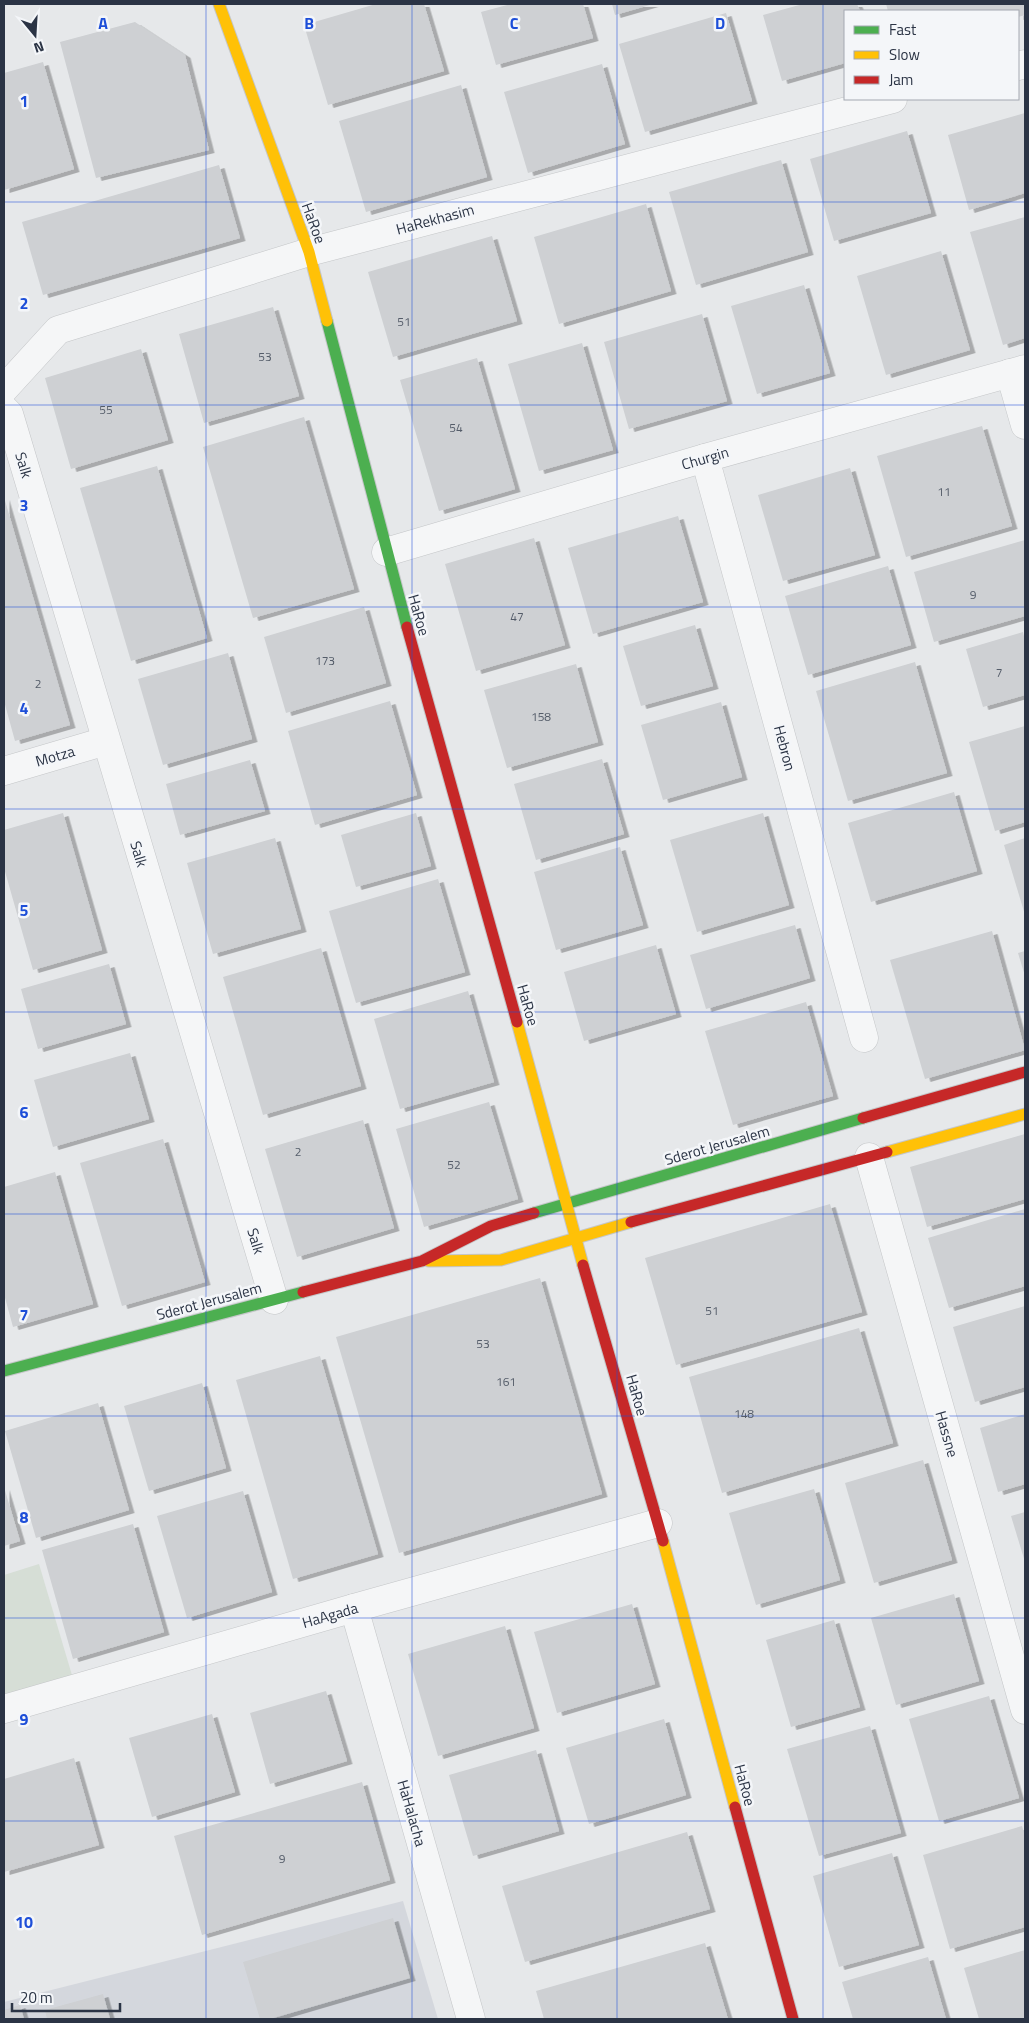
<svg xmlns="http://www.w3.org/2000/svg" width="1029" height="2023" font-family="'Titillium Web',sans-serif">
<defs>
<filter id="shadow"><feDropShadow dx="5.5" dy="3" stdDeviation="0" flood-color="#0004"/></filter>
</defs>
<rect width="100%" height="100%" fill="#e6e8ea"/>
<path fill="#d4d7dd" d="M403,1901L438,2019H4V2002Z"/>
<path fill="#d6ded6" d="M39,1564L74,1682L4,1703V1575Z"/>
<g fill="#ced0d3" filter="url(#shadow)">
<path d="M376,4H424L444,71L328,105L304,25Z"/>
<path d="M511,4H583L593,38L496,65L481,12Z"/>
<path d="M612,4H653L615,15Z"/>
<path d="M803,4H857L860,11H845V63L782,81L763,15Z"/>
<path d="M886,4H1025V15L1018,17V11H888Z"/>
<path d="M726,13L752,101L645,132L619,44Z"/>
<path d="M135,22L185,55L209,150L96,178L60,42Z"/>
<path d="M43,62L74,169L4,190V73Z"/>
<path d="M602,64L625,144L528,173L504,92Z"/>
<path d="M461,85L487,177L366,212L339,121Z"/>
<path d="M1025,113V193L969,210L948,135Z"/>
<path d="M907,131L931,213L834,241L810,159Z"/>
<path d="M781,160L808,252L696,285L669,192Z"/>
<path d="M219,165L240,238L43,295L22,222Z"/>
<path d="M646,204L671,291L559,324L534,237Z"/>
<path d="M1025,217V338L1003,345L970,232Z"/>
<path d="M492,236L517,321L393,357L368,272Z"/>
<path d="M941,251L970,350L886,375L857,276Z"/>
<path d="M804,285L830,373L757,394L731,306Z"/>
<path d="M273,307L299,396L204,423L179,334Z"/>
<path d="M702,314L727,401L629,429L604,342Z"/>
<path d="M582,343L613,450L539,471L508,364Z"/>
<path d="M141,349L168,440L71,469L45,378Z"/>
<path d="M477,358L515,489L439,511L400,380Z"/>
<path d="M304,417L354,589L253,618L203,447Z"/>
<path d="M982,426L1012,526L906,557L877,456Z"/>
<path d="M157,466L207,638L131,661L80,488Z"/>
<path d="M850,468L875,555L783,581L758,495Z"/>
<path d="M4,497L70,725L15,741L4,701Z"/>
<path d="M678,516L703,602L593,634L568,548Z"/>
<path d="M534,538L565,645L476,671L445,564Z"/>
<path d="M1025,540V616L934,642L914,572Z"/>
<path d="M888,566L911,645L808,675L785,596Z"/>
<path d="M364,607L386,683L286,713L264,637Z"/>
<path d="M695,625L713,686L641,706L623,646Z"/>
<path d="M1023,632L1025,641V695L983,707L966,649Z"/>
<path d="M228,653L252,739L163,765L138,679Z"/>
<path d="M915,662L947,773L848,801L816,691Z"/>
<path d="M576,664L598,742L507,768L484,690Z"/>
<path d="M390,701L417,795L315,825L288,731Z"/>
<path d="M721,702L742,777L663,800L641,725Z"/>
<path d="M1025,726V822L995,831L969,742Z"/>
<path d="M602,759L624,834L536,860L514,784Z"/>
<path d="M250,760L265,811L180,835L166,784Z"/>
<path d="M954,792L977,871L871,902L848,823Z"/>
<path d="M63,813L102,950L33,970L4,868V830Z"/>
<path d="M416,813L431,866L356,887L341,835Z"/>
<path d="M763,813L789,905L697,932L670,840Z"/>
<path d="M275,838L301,929L213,954L187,863Z"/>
<path d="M1025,838V915L1004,845Z"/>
<path d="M620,847L643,925L556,950L534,872Z"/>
<path d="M438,879L465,972L356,1003L329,911Z"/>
<path d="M795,925L810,978L706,1009L690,955Z"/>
<path d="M992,931L1025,1050L925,1079L890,960Z"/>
<path d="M656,945L676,1014L584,1041L564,972Z"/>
<path d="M321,948L361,1086L263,1115L223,977Z"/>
<path d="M1025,951V976L1018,953Z"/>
<path d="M109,964L126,1024L38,1049L21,989Z"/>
<path d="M468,991L494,1082L400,1109L374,1019Z"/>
<path d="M806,1002L833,1096L733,1125L705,1031Z"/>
<path d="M130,1053L149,1119L53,1147L34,1080Z"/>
<path d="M489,1102L518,1199L424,1227L396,1129Z"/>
<path d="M363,1120L394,1228L297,1257L265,1149Z"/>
<path d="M1025,1134V1199L927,1227L910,1167Z"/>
<path d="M163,1139L205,1282L122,1306L80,1163Z"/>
<path d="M55,1172L93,1304L13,1327L4,1294V1187Z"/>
<path d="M830,1204L862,1312L676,1365L645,1258Z"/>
<path d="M1025,1209V1286L949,1308L928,1238Z"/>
<path d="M540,1278L602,1494L399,1553L336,1337Z"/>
<path d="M1025,1306V1387L975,1402L953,1327Z"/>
<path d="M859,1328L893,1443L722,1493L689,1377Z"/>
<path d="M320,1356L378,1554L293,1579L236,1380Z"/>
<path d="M202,1383L226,1468L149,1491L124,1406Z"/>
<path d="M98,1403L129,1510L36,1538L5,1431Z"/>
<path d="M1025,1414V1484L998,1492L980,1428Z"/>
<path d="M923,1460L952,1560L874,1583L845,1483Z"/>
<path d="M4,1487L20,1541L4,1546Z"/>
<path d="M814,1489L840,1580L756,1605L729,1513Z"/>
<path d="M243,1491L272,1592L187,1618L157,1516Z"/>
<path d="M1025,1512V1562L1011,1516Z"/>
<path d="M133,1524L164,1632L73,1659L42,1550Z"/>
<path d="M954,1594L979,1681L896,1705L871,1618Z"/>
<path d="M632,1604L655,1684L557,1713L534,1632Z"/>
<path d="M834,1620L860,1707L791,1727L766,1640Z"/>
<path d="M505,1626L534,1728L438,1756L408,1654Z"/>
<path d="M326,1691L347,1761L270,1784L250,1713Z"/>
<path d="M989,1696L1019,1798L939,1821L909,1719Z"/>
<path d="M212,1714L235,1792L152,1817L129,1738Z"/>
<path d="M664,1719L686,1795L589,1824L566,1748Z"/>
<path d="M870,1726L901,1833L819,1856L787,1749Z"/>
<path d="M536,1750L559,1831L473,1856L449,1775Z"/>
<path d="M74,1758L99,1845L4,1872V1779Z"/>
<path d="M362,1782L390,1880L202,1935L174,1836Z"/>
<path d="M1022,1826L1025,1836V1927L950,1949L923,1855Z"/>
<path d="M687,1832L710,1909L525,1962L502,1886Z"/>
<path d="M892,1853L919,1945L839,1967L813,1876Z"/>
<path d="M393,1918L410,1978L270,2019H260L243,1962Z"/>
<path d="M705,1943L728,2019H544L536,1991Z"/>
<path d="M1025,1950V2019H979L964,1968Z"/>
<path d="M928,1957L946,2019H853L842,1982Z"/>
<path d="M103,1994L110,2019H47L45,2010Z"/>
<path d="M20,2005L24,2019H4V2010Z"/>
</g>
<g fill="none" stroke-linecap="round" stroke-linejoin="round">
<g stroke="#c4c6c8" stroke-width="29">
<g id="street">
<path d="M1018,66L1025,64"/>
<path d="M1010,373L1025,425"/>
<path d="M4,389L58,330L309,252L893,99"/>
<path d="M4,409L9,414L274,1300"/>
<path d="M705,458L864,1038"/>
<path d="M386,552L705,458L1025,369"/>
<path d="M4,771L106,741"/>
<path d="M869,1157L1025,1710"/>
<path d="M354,1608L471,2019"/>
<path d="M4,1709L354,1608L658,1523"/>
</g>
</g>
<g stroke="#c4c6c8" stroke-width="13">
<g id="fast">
<path d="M327,321L407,627"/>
<path d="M534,1213L863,1118"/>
<path d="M4,1371L303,1292"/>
</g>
</g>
<g stroke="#c4c6c8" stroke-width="13">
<g id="slow">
<path d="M219,4L309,252L327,321"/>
<path d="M517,1022L583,1265"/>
<path d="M887,1152L1025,1114"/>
<path d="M429,1261L501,1260L631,1222"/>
<path d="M663,1541L735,1807"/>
</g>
</g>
<g stroke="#c4c6c8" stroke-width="13">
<g id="jam">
<path d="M407,627L517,1022"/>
<path d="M863,1118L1025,1072"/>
<path d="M631,1222L887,1152"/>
<path d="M583,1265L663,1541"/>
<path d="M303,1292L422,1261L491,1226L534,1213"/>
<path d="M735,1807L793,2019"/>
</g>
</g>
<use href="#street" stroke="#f5f6f7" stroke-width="28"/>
<use href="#fast" stroke="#4caf50" stroke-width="11"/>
<use href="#slow" stroke="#ffc107" stroke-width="11"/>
<use href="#jam" stroke="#c62828" stroke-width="11"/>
</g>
<path fill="none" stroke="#1d4ed8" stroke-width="1" stroke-opacity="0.55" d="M206,4V2019M412,4V2019M617,4V2019M823,4V2019M4,202H1025M4,405H1025M4,607H1025M4,809H1025M4,1012H1025M4,1214H1025M4,1416H1025M4,1618H1025M4,1821H1025"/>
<g text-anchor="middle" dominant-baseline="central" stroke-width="5" stroke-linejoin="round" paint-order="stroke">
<g font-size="12" fill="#545c69">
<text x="404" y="321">51</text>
<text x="265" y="356">53</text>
<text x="106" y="409">55</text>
<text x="456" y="427">54</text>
<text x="944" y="491">11</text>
<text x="973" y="594">9</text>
<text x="517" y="616">47</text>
<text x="325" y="660">173</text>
<text x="999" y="672">7</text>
<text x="38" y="683">2</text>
<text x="541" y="716">158</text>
<text x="298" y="1151">2</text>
<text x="454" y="1164">52</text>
<text x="712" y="1310">51</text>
<text x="483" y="1343">53</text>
<text x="506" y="1381">161</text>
<text x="744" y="1413">148</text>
<text x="282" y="1858">9</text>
</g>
<g font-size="15" fill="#2b3445" stroke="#f4f6f9">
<text transform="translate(435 219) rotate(-15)">HaRekhasim</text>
<text transform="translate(314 223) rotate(70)">HaRoe</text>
<text transform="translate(705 458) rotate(-16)">Churgin</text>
<text transform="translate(24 465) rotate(74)">Salk</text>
<text transform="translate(419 615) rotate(74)">HaRoe</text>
<text transform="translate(785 748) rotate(75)">Hebron</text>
<text transform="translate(55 756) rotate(-16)">Motza</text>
<text transform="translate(139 854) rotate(73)">Salk</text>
<text transform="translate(528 1005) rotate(74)">HaRoe</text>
<text transform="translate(717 1145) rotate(-16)">Sderot Jerusalem</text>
<text transform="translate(256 1241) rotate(73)">Salk</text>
<text transform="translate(209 1301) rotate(-15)">Sderot Jerusalem</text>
<text transform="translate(637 1395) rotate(74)">HaRoe</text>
<text transform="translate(947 1434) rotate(74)">Hassne</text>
<text transform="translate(330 1615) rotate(-16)">HaAgada</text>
<text transform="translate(745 1785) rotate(75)">HaRoe</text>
<text transform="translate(412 1813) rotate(74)">HaHalacha</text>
</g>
</g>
<g font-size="16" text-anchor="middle" font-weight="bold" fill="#1d4ed8" stroke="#f4f6f9" stroke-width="5" stroke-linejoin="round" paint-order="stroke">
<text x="103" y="29">A</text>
<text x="309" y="29">B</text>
<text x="514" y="29">C</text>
<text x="720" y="29">D</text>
<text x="24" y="107">1</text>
<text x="24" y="309">2</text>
<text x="24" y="511">3</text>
<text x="24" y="714">4</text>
<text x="24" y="916">5</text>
<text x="24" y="1118">6</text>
<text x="24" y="1321">7</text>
<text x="24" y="1523">8</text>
<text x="24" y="1725">9</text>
<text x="24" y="1928">10</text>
</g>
<rect width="1029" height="2023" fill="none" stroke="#2b3445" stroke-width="10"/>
<rect x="844" y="10" width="175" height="90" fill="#f4f6f9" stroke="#a4a8b1"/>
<rect x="854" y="26" width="25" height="8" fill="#4caf50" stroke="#a4a8b1"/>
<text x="889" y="35" font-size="15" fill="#2b3445">Fast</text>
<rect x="854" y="51" width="25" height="8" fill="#ffc107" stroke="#a4a8b1"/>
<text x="889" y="60" font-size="15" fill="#2b3445">Slow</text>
<rect x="854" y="76" width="25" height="8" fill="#c62828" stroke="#a4a8b1"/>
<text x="889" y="85" font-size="15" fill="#2b3445">Jam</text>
<g transform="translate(35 35) rotate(162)" stroke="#f4f6f9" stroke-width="4" paint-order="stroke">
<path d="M0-4L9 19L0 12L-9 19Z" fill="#2b3445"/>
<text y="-8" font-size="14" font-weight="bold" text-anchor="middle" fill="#2b3445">N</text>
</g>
<path d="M12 2003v8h108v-8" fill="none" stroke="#2b3445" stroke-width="2.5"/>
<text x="20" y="2003" font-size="15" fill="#2b3445" stroke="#f4f6f9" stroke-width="4" paint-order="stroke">20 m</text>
</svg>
